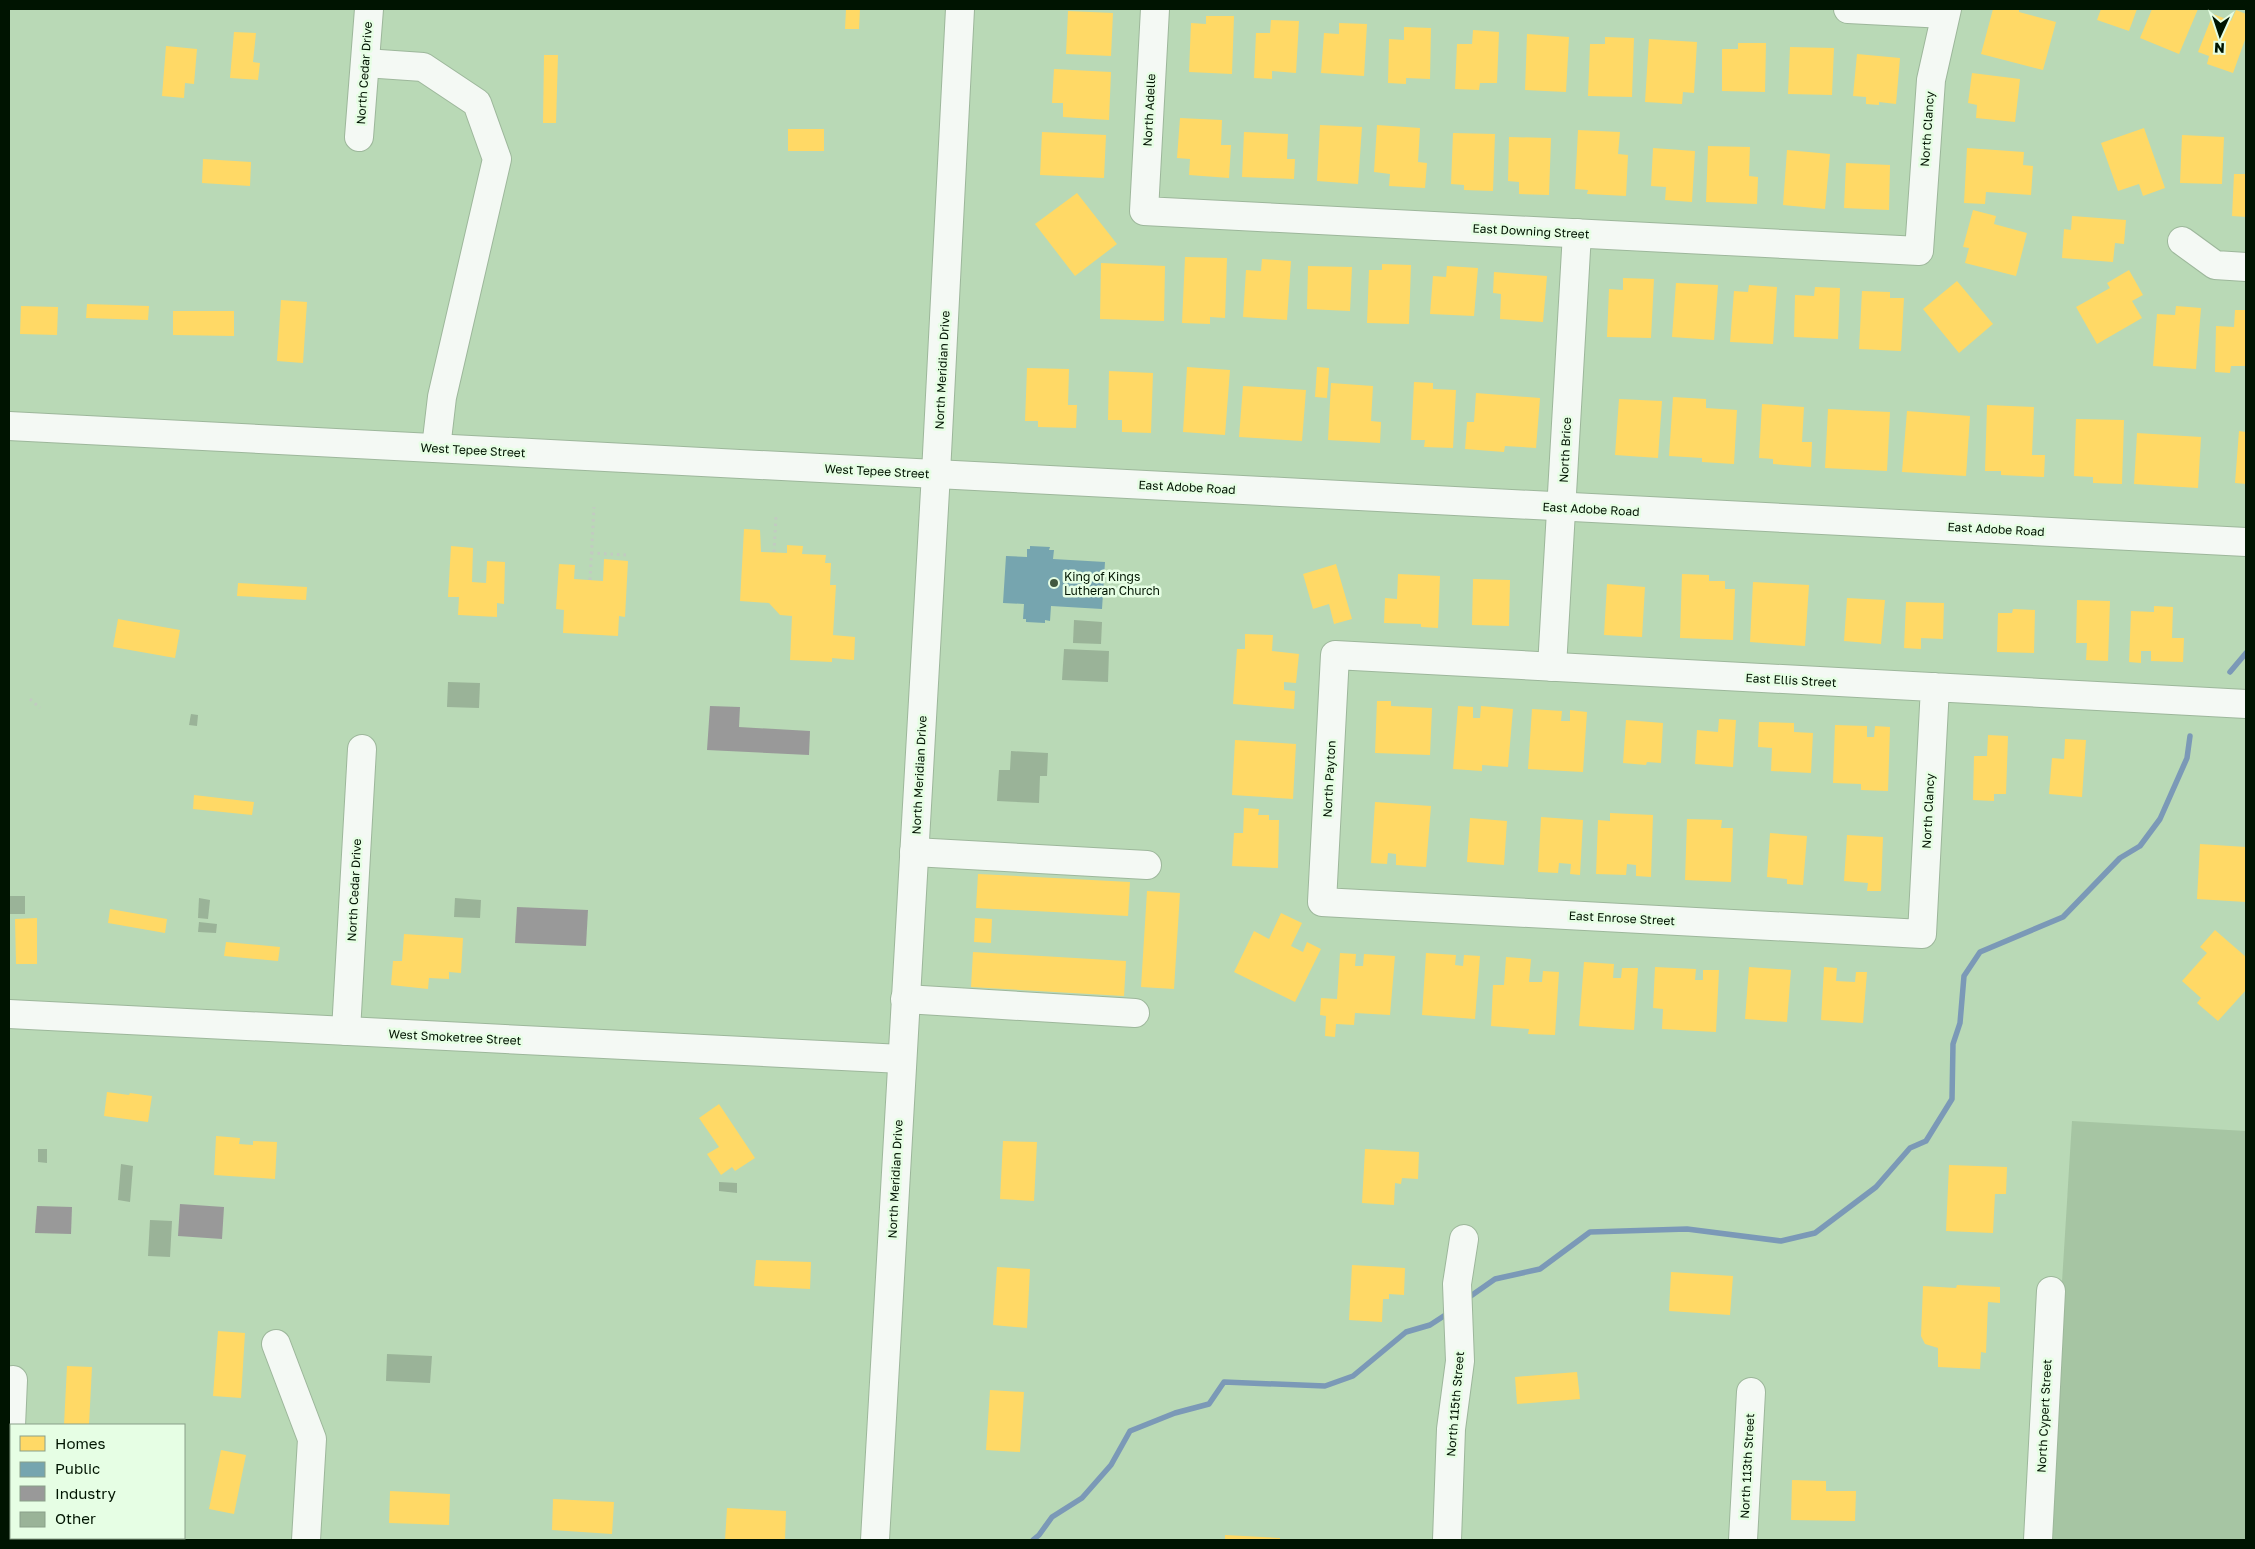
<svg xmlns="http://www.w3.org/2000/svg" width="2255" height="1549" font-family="'Golos Text',sans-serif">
<rect width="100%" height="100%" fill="#b9d9b6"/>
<path fill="#a6c5a3" d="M2072,1121L2246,1131V1540H2046Z"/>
<g fill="#ffd966">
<path d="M846,9H860L859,29H845Z"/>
<path d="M1993,9H2019V12L2056,22L2043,70L1981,54Z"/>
<path d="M2101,9H2137L2129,31L2097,20Z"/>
<path d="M2152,9H2198L2179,54L2140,38Z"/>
<path d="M2236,10L2246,14V37L2233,73L2207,64L2209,56L2198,52L2213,14L2231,21Z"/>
<path d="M1068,11L1113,13L1111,56L1066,54Z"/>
<path d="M1206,16H1234L1232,74L1189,72L1191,23L1206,24Z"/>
<path d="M1271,20L1299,21L1296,73L1272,71V79L1254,78L1256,33H1270Z"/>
<path d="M1339,23L1367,24L1364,76L1321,73L1324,33L1339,34Z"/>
<path d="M1404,27L1431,28L1430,79L1406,78V84L1388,83L1389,39L1404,40Z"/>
<path d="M1473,30L1499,32L1497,83H1480L1479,90L1455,89L1457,44H1472Z"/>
<path d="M234,32L256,33L253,62L260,63L258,80L230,78Z"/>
<path d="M1527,34L1569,37L1566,92L1525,90Z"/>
<path d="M1605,37L1634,38L1632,97L1588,96L1590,44H1605Z"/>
<path d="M1649,39L1697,42L1694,93L1683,92L1682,104L1645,102Z"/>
<path d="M1738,43H1766L1765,92L1722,91V49H1738Z"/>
<path d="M166,46L197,49L194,84L185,83L184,98L162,96Z"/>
<path d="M1790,47L1834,48L1832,95L1788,94Z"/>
<path d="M1857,54L1900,58L1896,104L1879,102V105L1866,104V97L1853,96Z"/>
<path d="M544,55H558L556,123H543Z"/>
<path d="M1054,69L1111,72L1109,120L1063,117V103H1052Z"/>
<path d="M1972,73L2020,79L2015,122L1976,118L1977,105L1968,103Z"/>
<path d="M1180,118L1222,120L1221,145H1231L1229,178L1189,175L1190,159L1177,158Z"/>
<path d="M1320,125L1362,127L1358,184L1317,181Z"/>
<path d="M1377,125L1420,128L1418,162L1427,163L1425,188L1389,186L1390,174L1374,172Z"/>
<path d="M2144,128L2165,188L2143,196L2139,184L2118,191L2101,143Z"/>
<rect x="788" y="129" width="36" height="22"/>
<path d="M1578,130L1620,132L1618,154L1628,155L1626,196L1587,194L1588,190L1575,189Z"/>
<path d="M1042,132L1106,135L1104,178L1040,175Z"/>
<path d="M1244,132L1288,134L1287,159H1295L1294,179L1242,177Z"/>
<path d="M1453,133L1495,134L1493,191L1464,190V185L1451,184Z"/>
<path d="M2182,135L2224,137L2222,184L2180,183Z"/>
<path d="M1509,137L1551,138L1549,195L1519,194V182L1508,181Z"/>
<path d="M1708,146L1750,147L1749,176L1758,177L1757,204L1706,202Z"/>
<path d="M1653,148L1695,151L1692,202L1665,200L1666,187L1651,186Z"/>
<path d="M1967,148L2024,152L2023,165L2033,166L2031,195L1986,192L1985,204L1964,203Z"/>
<path d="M1787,150L1830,154L1825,209L1783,205Z"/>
<path d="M203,159L251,162L250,186L202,183Z"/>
<path d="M1846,163L1890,165L1889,210L1844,208Z"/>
<path d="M2234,174H2246V217L2232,216Z"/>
<path d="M1077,193L1117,244L1075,276L1035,224Z"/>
<path d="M1973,210L1996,216L1994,224L2027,233L2016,276L1965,263L1969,248L1963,247Z"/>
<path d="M2072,216L2126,220L2124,244L2115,243L2113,262L2062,258L2064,229L2071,230Z"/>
<path d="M1185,257L1227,258L1225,318L1210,317V324L1182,323Z"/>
<path d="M1262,259L1291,261L1287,320L1243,317L1246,270L1261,271Z"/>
<path d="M1101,263L1165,266L1164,321L1100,319Z"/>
<path d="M1382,264L1411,265L1409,324L1367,323L1369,270H1382Z"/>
<path d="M1308,266L1352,267L1350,311L1307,309Z"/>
<path d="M1447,266L1478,268L1474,316L1430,314L1433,276L1446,277Z"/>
<path d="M2129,270L2143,295L2132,301L2142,318L2097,344L2076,307L2110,288L2107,283Z"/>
<path d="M1494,272L1547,276L1543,322L1500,319L1501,294L1493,293Z"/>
<path d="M1623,278L1654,279L1651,338L1607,337L1609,289L1623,290Z"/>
<path d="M1957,281L1993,324L1959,353L1923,309Z"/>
<path d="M1676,283L1718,285L1714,340L1672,337Z"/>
<path d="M1749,285L1777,287L1773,344L1730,342L1734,291L1748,292Z"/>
<path d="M1815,287L1840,288L1838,339L1794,337L1795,295L1814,296Z"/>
<path d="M1862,291L1890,292V298H1904L1901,351L1859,349Z"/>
<path d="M281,300L307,302L303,363L277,361Z"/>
<path d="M87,304L149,306L148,320L86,318Z"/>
<path d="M21,306L58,307L57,335L20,334Z"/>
<path d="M2176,306L2201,308L2196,369L2153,366L2157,314L2175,315Z"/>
<path d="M2235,310H2246V366H2231L2230,373L2215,372L2216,326L2234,327Z"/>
<path d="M173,311H234V336L173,335Z"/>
<path d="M1187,367L1230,370L1225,435L1183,432Z"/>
<path d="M1317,367L1329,368L1327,398L1315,397Z"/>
<path d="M1027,368L1069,369L1068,405H1077L1076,428L1038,427V421H1025Z"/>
<path d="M1109,371L1153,373L1151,433L1122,432V420H1108Z"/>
<path d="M1414,382L1433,383V389L1456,390L1453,448L1424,447L1425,440H1411Z"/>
<path d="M1331,383L1373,386L1371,421L1381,422L1380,443L1328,440Z"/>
<path d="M1243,386L1306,390L1302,441L1239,437Z"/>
<path d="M1476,393L1540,398L1536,448L1505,446L1504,452L1465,449L1467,422H1474Z"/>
<path d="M1673,397L1706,399V408L1737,410L1734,464L1702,462V458L1669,456Z"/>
<path d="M1619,399L1662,401L1658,458L1615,455Z"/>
<path d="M1762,404L1804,407L1802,442H1812L1811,467L1773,464V459L1759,458Z"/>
<path d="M1987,405L2034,407L2032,455H2045L2044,477L2001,475V471H1985Z"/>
<path d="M1828,409L1890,412L1887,471L1825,468Z"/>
<path d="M1907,411L1970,416L1966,476L1902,472Z"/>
<path d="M2076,419L2124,420L2122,484L2093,483V477L2074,476Z"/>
<path d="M2239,431L2246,432V484L2235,483Z"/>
<path d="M2137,433L2201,437L2198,488L2134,484Z"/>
<path d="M744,529L760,530L761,552L787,553V545L803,546L802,554L826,555L825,563H831L830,585H836L833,635L855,637L854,660L832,658V662L790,660L792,616L780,615L769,603L740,601Z"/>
<path d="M451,546L473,548L472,582L486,583L487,561L505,562L504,604L497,603V617L458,615L459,597H448Z"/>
<path d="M604,559L628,561L625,617L619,616L618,636L563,633L564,610L556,609L559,564L575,565L574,579L603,581Z"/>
<path d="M1336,564L1352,619L1334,624L1329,604L1313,609L1303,574Z"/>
<path d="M1398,574L1440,576L1438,628L1421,627V624L1384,623L1385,598L1397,599Z"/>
<path d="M1682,574L1709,575V581H1725V589H1735L1733,640L1680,638Z"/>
<path d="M1473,579L1510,580L1509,626L1472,625Z"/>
<path d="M1753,582L1809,585L1805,646L1750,642Z"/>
<path d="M238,583L307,587L306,600L237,596Z"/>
<path d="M1607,584L1645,587L1642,637L1604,635Z"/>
<path d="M1847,598L1885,600L1881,644L1844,641Z"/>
<path d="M2077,600L2110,601L2108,661L2086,660L2087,643H2076Z"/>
<path d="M1906,602L1944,603L1943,639L1921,638V649L1904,648Z"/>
<path d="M2154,606L2173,607L2172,638H2184L2183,662L2151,661V651H2141V663L2129,662L2131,611L2154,612Z"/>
<path d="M2013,609L2035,610L2034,653L1997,652L1998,613H2012Z"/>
<path d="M118,619L180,630L175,658L113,647Z"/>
<path d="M1245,634L1273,635L1272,651L1299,654L1296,683L1284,682V690L1295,691L1294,709L1233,704L1237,649H1245Z"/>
<path d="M1377,701H1391V706L1432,708L1430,755L1375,753Z"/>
<path d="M1458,706L1473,707V718H1480L1481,706L1513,709L1508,767L1482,765V771L1453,769Z"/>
<path d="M1532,709L1562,711L1561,721H1570V710L1587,712L1583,772L1528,769Z"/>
<path d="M1719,719L1736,720L1733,767L1695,764L1697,730L1718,732Z"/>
<path d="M1626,720L1663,723L1661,763L1647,762L1646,765L1623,763Z"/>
<path d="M1759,722L1794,723V732L1813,733L1811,773L1771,771L1772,748L1758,747Z"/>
<path d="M1835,725L1867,726V737H1874L1875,726L1890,727L1888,791L1861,790V784L1833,783Z"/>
<path d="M1988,735L2008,736L2006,794H1994V801L1973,800L1974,756H1987Z"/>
<path d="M2065,739L2086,740L2082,797L2049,794L2052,758L2064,759Z"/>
<path d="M1235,740L1296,744L1293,799L1232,795Z"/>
<path d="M194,795L254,802L252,815L193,809Z"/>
<path d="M1375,802L1431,806L1426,867L1396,865V854L1388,853L1387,864L1371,863Z"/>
<path d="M1244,808L1259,809L1258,815H1269V820H1279L1278,868L1232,866L1234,833H1243Z"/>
<path d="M1610,813L1653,815L1651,877L1636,876V865L1627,864L1626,875L1596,874L1598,820L1610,821Z"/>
<path d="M1541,817L1583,820L1580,875L1570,874L1571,864L1559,863L1558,873L1538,872Z"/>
<path d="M1470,818L1507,821L1504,865L1467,862Z"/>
<path d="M1687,819L1722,820L1721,828H1733L1731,882L1685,880Z"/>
<path d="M1770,833L1807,836L1803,885L1787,884V879L1767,877Z"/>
<path d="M1847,835L1883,837L1881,891H1867L1868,883L1844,881Z"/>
<path d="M2200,844L2246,847V902L2197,899Z"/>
<path d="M978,874L1130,882L1128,916L976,908Z"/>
<path d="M1147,891L1180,893L1174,989L1141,987Z"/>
<path d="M110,909L167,919L165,933L108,923Z"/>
<path d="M1281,913L1302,923L1291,946L1303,952L1307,942L1321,949L1295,1002L1234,972L1254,931L1269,939Z"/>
<path d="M37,918V964H16L15,919Z"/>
<path d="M975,918L992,919L991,943L974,942Z"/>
<path d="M2215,930L2246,957V990L2218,1021L2197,1003L2201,998L2182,981L2207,953L2200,947Z"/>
<path d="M404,934L463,938L461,973L449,972V979L429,978L428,989L391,985L393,961H402Z"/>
<path d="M226,942L280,947L278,961L224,956Z"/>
<path d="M973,952L1126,961L1124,996L971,987Z"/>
<path d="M1340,953L1356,954L1355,966H1363L1364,954L1395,956L1390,1015L1355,1013L1354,1025L1336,1024L1335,1037L1325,1036L1326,1016L1320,1015L1321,998L1337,999Z"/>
<path d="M1426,953L1456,955L1455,965L1463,966L1464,955L1480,956L1475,1019L1422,1015Z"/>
<path d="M1506,957L1531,959L1529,982H1542L1543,971L1559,972L1555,1035L1528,1034L1529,1029L1491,1026L1493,985H1504Z"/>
<path d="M1584,962L1614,964L1613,978H1621L1622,968H1638L1634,1030L1579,1026Z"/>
<path d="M1655,967L1696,969L1695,980H1703V970H1719L1716,1032L1662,1029L1663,1009L1653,1008Z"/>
<path d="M1749,967L1791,970L1787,1022L1745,1019Z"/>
<path d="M1824,967L1837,968L1836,981L1855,982L1856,972H1867L1863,1023L1821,1020Z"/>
<path d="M107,1092L129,1095L130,1093L152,1096L148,1122L104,1116Z"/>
<path d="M719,1104L755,1158L735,1171L732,1167L721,1175L707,1154L719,1147L699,1118Z"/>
<path d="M216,1136L240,1138L239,1144L253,1145V1141L277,1142L275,1179L214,1175Z"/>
<path d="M1003,1141L1037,1142L1034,1201L1000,1199Z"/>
<path d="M1365,1149L1419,1152L1418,1179L1402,1178L1401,1184L1395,1183L1394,1205L1362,1203Z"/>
<path d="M1949,1165L2007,1167L2006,1194H1995L1993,1233L1946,1231Z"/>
<path d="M756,1260L811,1262L810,1289L754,1286Z"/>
<path d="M1352,1265L1405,1268L1404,1295L1389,1294V1299H1383L1382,1322L1349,1320Z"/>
<path d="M997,1267L1030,1269L1027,1328L993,1325Z"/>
<path d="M1671,1272L1733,1276L1730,1315L1669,1311Z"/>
<path d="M1957,1285L2000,1287V1303L1988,1302L1986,1353L1981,1352L1980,1369L1938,1367V1348L1925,1344L1921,1336L1923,1286L1956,1288Z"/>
<path d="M218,1331L245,1333L241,1398L213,1396Z"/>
<path d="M67,1366L92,1367L89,1425H64Z"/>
<path d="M1577,1372L1580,1399L1517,1404L1515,1377Z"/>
<path d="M990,1390L1024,1392L1020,1452L986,1450Z"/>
<path d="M221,1450L246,1455L234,1514L209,1509Z"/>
<path d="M1792,1480L1826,1481V1491H1856L1855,1521L1791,1520Z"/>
<path d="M390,1491L450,1494L449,1525L389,1523Z"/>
<path d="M553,1499L614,1502L612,1534L552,1530Z"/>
<path d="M727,1508L786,1511L785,1540H725Z"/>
<path d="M1225,1535L1280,1538V1540H1225Z"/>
<rect x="43" y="1538" width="62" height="2"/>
</g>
<path fill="#76a5af" d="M1030,546L1050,547L1049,550H1054L1053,559L1105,562L1102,609L1051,606L1050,621L1045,620V623L1026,622V619H1023L1024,604L1003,603L1006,556L1027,557V549H1030Z"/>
<g fill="#999">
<path d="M710,706L740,707L739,727L810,731L809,755L707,750Z"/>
<path d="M517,907L588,910L586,946L515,943Z"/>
<path d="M180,1204L224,1207L222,1239L178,1236Z"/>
<path d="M37,1206L72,1207L71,1234L35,1233Z"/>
</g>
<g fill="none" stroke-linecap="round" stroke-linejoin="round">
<g stroke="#7b99b7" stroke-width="5.5">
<path d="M2230,672L2246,653"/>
<path d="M1465,1300L1495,1279L1540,1269L1590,1232L1687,1229L1781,1241L1815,1233L1876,1187L1910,1148L1926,1141L1952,1099L1953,1044L1960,1023L1964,976L1980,952L2063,917L2120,858L2140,846L2160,819L2187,758L2190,736"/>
<path d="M1033,1540L1039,1535L1052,1517L1082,1498L1111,1465L1130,1431L1175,1413L1209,1404L1224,1382L1325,1386L1353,1376L1406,1332L1430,1325L1450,1312"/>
</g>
</g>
<g fill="#9ab398">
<path d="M1074,620L1102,622L1101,644L1073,643Z"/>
<path d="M1064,649L1109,651L1108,682L1062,680Z"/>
<path d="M448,682L480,683L479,708L447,707Z"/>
<path d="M191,714L198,715L197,726L189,725Z"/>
<path d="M1011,751L1048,753L1047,776H1040L1039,803L997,801L999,770H1010Z"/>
<rect x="10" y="896" width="15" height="18"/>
<path d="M199,898L210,900L208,919L198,918Z"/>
<path d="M455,898L481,900L480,918L454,917Z"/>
<path d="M199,922L217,924L216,933L198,932Z"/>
<path d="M38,1149H47V1163L38,1162Z"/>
<path d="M121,1164L133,1166L130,1202L118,1200Z"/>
<path d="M719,1182L737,1183V1193L719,1191Z"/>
<path d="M150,1220L172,1221L170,1257L148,1256Z"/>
<path d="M387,1354L432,1356L430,1383L386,1381Z"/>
</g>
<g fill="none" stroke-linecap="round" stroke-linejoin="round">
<g stroke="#9db79b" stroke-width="30">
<g id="minor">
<path d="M1155,9L1144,211L1919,251L1931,80L1947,9"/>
<path d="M1848,9L1945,14"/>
<path d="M365,63L423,67L477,103L497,159L442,397L436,448"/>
<path d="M359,137L369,9"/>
<path d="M2182,241L2215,265L2246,267"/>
<path d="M9,426L2246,542"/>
<path d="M1552,667L1577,233"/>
<path d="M1935,687L1922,934L1322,902L1335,655L2246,704"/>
<path d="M914,852L1147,865"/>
<path d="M905,999L1135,1013"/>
<path d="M9,1014L902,1059"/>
<path d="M346,1031L362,749"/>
<path d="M276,1344L312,1439L306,1540"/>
<path d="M9,1472L13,1380"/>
<path d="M875,1540L936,473L960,9"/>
<path d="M1447,1540L1451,1429L1460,1361L1457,1284L1464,1239"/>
<path d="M1743,1540L1751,1392"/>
<path d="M2038,1540L2051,1291"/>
</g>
</g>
<g stroke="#c2cbc1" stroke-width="3" stroke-dasharray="2.5 4" stroke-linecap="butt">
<path d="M774,552L776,516"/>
<path d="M591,553L628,555"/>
<path d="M590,580L594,507"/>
<path d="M30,699L40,708"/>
</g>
<use href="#minor" stroke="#f4f9f4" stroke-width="28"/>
</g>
<circle fill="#415940" stroke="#e6fee4" stroke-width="2" cx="1054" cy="583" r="5"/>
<g text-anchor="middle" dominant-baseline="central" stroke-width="5" stroke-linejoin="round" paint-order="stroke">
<g font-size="12" fill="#001401" stroke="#e6fee4">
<text transform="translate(364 73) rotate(-86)">North Cedar Drive</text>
<text transform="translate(1149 110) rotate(-87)">North Adelle</text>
<text transform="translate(1927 129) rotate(-86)">North Clancy</text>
<text transform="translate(1531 231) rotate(3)">East Downing Street</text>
<text transform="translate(942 370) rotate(-87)">North Meridian Drive</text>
<text transform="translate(473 450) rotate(3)">West Tepee Street</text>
<text transform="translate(1565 450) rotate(-87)">North Brice</text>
<text transform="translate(877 471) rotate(3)">West Tepee Street</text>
<text transform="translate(1187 487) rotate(3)">East Adobe Road</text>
<text transform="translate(1591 509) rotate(3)">East Adobe Road</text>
<text transform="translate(1996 529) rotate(3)">East Adobe Road</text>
<text transform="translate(1791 680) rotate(3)">East Ellis Street</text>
<text transform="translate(919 775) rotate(-87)">North Meridian Drive</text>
<text transform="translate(1329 779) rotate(-87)">North Payton</text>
<text transform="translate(1928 811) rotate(-87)">North Clancy</text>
<text transform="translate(354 890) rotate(-87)">North Cedar Drive</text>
<text transform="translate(1622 918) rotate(3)">East Enrose Street</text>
<text transform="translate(455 1037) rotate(3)">West Smoketree Street</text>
<text transform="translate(895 1179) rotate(-87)">North Meridian Drive</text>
<text transform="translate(1455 1404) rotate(-85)">North 115th Street</text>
<text transform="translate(2044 1416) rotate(-87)">North Cypert Street</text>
<text transform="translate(1747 1466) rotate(-87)">North 113th Street</text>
</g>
<g font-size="12" fill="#001401" stroke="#e6fee4" text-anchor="start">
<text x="1064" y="576">King of Kings<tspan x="1064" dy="14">Lutheran Church</tspan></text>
</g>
</g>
<rect width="2255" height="1549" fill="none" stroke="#001401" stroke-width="20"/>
<rect x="10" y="1424" width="175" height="115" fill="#e6fee4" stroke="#8aa089"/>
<rect x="20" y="1436" width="25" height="15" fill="#ffd966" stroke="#8aa089"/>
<text x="55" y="1449" font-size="15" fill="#001401">Homes</text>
<rect x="20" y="1462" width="25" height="15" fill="#76a5af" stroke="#8aa089"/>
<text x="55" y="1474" font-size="15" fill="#001401">Public</text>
<rect x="20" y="1486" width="25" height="15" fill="#999999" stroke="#8aa089"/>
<text x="55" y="1499" font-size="15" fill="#001401">Industry</text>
<rect x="20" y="1512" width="25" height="15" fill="#9ab398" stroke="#8aa089"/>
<text x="55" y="1524" font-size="15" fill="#001401">Other</text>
<g transform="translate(2220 35) rotate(183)" stroke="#e6fee4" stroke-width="4" paint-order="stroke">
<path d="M0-4L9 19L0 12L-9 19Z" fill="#001401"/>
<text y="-8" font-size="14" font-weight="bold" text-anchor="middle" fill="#001401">N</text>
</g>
</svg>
